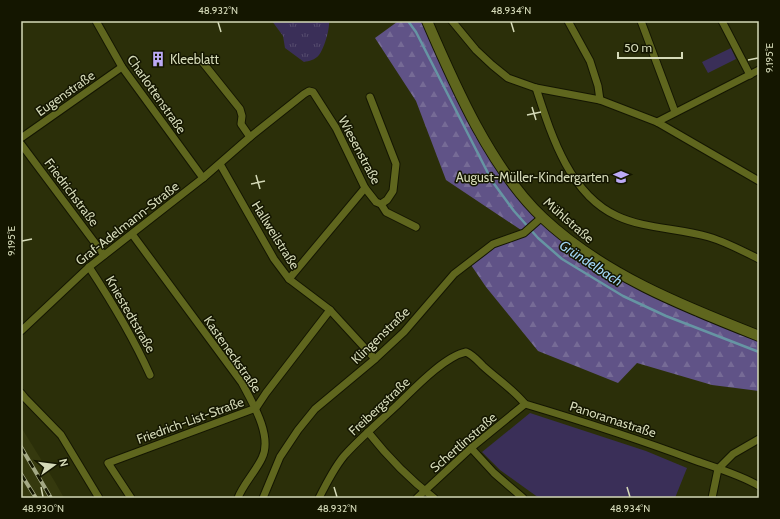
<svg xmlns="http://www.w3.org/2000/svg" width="780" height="519" font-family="Cabin,sans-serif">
<defs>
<pattern id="forest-firs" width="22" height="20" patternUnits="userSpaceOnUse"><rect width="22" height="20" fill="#605387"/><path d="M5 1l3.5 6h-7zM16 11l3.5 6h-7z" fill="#766b96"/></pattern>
<pattern id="park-tufts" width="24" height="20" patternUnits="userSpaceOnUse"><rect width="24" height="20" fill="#3a2f58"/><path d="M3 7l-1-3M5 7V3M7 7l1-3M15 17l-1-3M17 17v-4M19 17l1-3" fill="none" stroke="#564d6e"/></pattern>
</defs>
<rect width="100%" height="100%" fill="#2b2f09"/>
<path fill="#35390e" d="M21,427L55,482L64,498H24L21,493Z"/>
<g fill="#3a2f58">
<path d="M731,48L736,59L708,73L702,62Z"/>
<path d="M530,413L646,451L687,468L675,498H539L500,470L482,452Z"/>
</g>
<path fill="url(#forest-firs)" d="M397,21H427L494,155L542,217L615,271L759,336V391L712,385L637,363L618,383L538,351L486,287L469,262L475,257L524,232L446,180L416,101L375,38L397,22Z"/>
<path fill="url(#park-tufts)" d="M272,21H329C330,29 324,49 319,55C315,60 309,61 304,62L285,48L283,36Z"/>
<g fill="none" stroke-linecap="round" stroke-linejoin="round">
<path stroke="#6695a3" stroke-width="2.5" d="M408,21L416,32L492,181L514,211L538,238L562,259L623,296L666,316L759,352"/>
<g stroke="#141602" stroke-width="9">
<g id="minor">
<path d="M96,21L122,67L203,178"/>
<path d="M452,21L476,50L492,65L508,78L536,88L600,100L657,122L759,181"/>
<path d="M568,21L590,61L598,86L600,100"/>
<path d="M641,21L675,112"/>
<path d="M722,21L750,75"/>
<path d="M200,59L240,109L242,116L241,124L250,137"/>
<path d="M536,88C551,134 569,194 617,216C645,229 679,228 709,237C726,242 743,251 759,259"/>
<path d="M370,97L396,164L393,191L387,200L381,204"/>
<path d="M657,122L759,70"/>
<path d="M21,138L122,67"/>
<path d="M21,144L104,255"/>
<path d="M220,164L274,259L289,279L330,310L375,359"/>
<path d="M132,234L242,383C252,402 273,436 262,458C256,471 242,486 238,498"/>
<path d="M89,267C112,302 133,337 150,375"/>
<path d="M289,279L365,188"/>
<path d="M21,331L89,267L203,178L250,137L304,94L309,91L313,92L336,128L365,188L376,202L381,204L386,212L416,227"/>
<path d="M21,393L25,398L61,435L99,498"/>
<path d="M368,432C387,456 409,479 434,498"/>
<path d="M471,448L494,473L523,498"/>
<path d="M718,469L733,454L759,439"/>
<path d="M131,498L108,463L256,408L266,393L330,310"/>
<path d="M263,498L280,457L298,430L315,409L375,359L404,332L454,274L493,244L524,233L542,217"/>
<path d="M319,498C326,484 334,468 344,456C359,439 378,423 395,407C412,391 443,357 466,352C473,355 477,360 483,366C497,379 513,389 525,404C582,421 638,439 694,460C714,467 741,475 759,486"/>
<path d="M417,498L471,448L525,404"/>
<path d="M712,498L718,469"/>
</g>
</g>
<g stroke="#141602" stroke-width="12">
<path id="secondary" d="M427,21C455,86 491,169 543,218C604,275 683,306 759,336"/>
</g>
<use href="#minor" stroke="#5f661e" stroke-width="7"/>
<use href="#secondary" stroke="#5f661e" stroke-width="10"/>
<g stroke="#a4a985" stroke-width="4">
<g id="rail">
<path d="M21,447L51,498"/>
<path d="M21,474L36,498"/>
</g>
</g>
<use href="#rail" stroke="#141600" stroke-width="2.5" stroke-dasharray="8" stroke-linecap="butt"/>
</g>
<path fill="none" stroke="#d5dab8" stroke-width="1.5" d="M218,22L221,32M511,22L514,32M748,60L758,58M532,107L536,120M527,115L541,112M256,175L260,189M251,184L265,181M22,241L32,239M41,487L43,497M334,487L337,497M627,487L630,497"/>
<defs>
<g id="building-bare" transform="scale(1.2)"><path d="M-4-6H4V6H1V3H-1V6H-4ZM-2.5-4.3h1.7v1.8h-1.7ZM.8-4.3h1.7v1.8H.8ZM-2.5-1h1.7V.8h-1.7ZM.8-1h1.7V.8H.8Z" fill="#bcaaf6" stroke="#141600" stroke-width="2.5" paint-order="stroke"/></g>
<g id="school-bare" transform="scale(1.2)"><path d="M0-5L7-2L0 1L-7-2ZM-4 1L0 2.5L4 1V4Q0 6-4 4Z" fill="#bcaaf6" stroke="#141600" stroke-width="2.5" paint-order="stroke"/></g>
</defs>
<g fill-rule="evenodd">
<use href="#building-bare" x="158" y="59"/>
<use href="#school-bare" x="621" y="177"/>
</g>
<g text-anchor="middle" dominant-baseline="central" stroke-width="3" stroke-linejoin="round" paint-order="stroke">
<g font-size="13" fill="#d5dab8" stroke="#141600" text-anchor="start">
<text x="170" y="59">Kleeblatt</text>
<text x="609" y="177" text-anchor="end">August-Müller-Kindergarten</text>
</g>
<g font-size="13" fill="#d5dab8" stroke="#141600">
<text transform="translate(65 93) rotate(-35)">Eugenstraße</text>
<text transform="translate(157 94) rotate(55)">Charlottenstraße</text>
<text transform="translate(360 150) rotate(62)">Wiesenstraße</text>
<text transform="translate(72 192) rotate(53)">Friedrichstraße</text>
<text transform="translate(569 220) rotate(41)">Mühlstraße</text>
<text transform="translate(127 223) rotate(-38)">Graf-Adelmann-Straße</text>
<text transform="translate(276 235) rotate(58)">Hallweilstraße</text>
<text transform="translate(131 314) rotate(60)">Kniestedtstraße</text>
<text transform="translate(380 335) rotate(-44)">Klingenstraße</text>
<text transform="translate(233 354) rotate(55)">Kasteneckstraße</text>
<text transform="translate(379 406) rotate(-43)">Freibergstraße</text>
<text transform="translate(613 419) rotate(18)">Panoramastraße</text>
<text transform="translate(190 420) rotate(-20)">Friedrich-List-Straße</text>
<text transform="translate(463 442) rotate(-41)">Schertlinstraße</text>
</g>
<g font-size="14" font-style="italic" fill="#a0d4f3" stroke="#141600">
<text transform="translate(591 263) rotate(33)">Gründelbach</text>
</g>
</g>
<rect width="780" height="519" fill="none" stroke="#141600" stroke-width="44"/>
<g transform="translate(54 465) rotate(76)" stroke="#141600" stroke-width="3" paint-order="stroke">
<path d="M0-3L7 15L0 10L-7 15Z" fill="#d5dab8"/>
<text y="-6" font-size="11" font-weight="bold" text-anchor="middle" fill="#d5dab8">N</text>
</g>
<path d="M618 52v6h64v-6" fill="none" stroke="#d5dab8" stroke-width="2"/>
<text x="624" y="52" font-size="12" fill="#d5dab8" stroke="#141600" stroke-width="3" paint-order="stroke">50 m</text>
<rect x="22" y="22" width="736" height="475" fill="none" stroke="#d5dab8" stroke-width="1.5"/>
<g font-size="10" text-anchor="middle" fill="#d5dab8">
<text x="218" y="14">48.932°N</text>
<text x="511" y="14">48.934°N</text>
<text transform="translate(769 58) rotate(-90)" y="4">9.195°E</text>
<text transform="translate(11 241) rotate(-90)" y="4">9.195°E</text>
<text x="43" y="512">48.930°N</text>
<text x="337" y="512">48.932°N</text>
<text x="630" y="512">48.934°N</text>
</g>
</svg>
